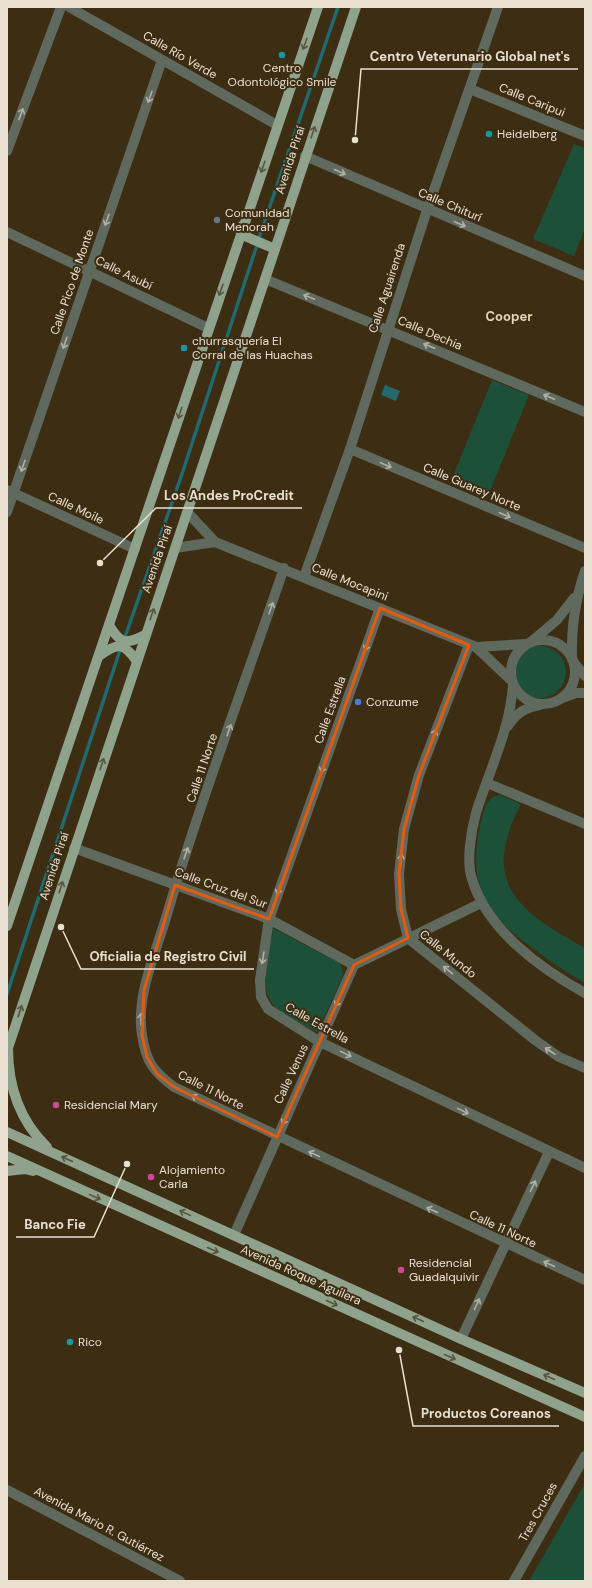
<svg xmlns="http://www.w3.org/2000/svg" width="592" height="1588" font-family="'DM Sans',sans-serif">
<rect width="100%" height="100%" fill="#3c2d13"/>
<g fill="#1d5038">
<path d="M574,144L585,148V229L574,256L533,239Z"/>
<path d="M492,380L529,395L488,496L451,481Z"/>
<circle cx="540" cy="672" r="26"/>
<path d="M500,795L521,804C479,884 519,911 585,948V983C567,973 551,962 534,949C486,915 467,886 480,826C483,813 485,797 500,795Z"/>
<path d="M273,928L341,964L343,976L317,1033C305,1025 279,1014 271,1002C258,981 271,951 273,928Z"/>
<path d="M585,1483V1581H529Z"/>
</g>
<path fill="#206b6f" d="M385,385L400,391L396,401L381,395Z"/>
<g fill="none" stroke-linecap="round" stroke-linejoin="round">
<g stroke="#206b6f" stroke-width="3.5">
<path d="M259,238L338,7"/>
<path d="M124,640L182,474L256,248"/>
<path d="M7,994L121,647"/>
</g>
<g stroke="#60695e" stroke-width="10">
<path d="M69,7L277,125"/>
<path d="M470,89L585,136"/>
<path d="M7,151L61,7"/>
<path d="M305,156L585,276"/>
<path d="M7,232L208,328"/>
<path d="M265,279L585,412"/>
<path d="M350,449L585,548"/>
<path d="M7,490L135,549"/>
<path d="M7,512L162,60"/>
<path d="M188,513L215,542L476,647L512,681"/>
<path d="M175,548L215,542"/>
<path d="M284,568C244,685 200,802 165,921C154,957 136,997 142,1035C146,1062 153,1071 174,1087L585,1280"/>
<path d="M304,577L350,449L427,210L498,7"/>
<path d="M380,608L269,919L260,980L261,997L268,1009L320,1042L585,1168"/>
<circle cx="543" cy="672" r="32"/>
<path d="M532,641L557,620L574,598"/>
<path d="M469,645L419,775L404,829L399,874L401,909L408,938L535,1040L559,1057L585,1068"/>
<path d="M476,647L526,644"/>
<path d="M572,659C571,628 575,600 585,571"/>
<path d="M574,663L585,676"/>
<path d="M513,685C510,730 489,771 476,813C471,831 466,862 472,879C487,930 541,969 585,993"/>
<path d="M562,698L576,693H585"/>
<path d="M508,726C515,714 526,707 540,705"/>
<path d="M487,783L585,824"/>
<path d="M74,848L269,919L354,965"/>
<path d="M234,1235L354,965L481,903"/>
<path d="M461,1339L549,1152"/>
<path d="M7,1490L180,1581"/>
<path d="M514,1581L585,1456"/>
</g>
<g stroke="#8ea28c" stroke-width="10">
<path d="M243,225L247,237L275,249"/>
<path d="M109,625C120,644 126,645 145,635"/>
<path d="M99,656C117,643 123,642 136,660"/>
<path d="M7,926L318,7"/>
<path d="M8,1048C8,1086 19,1120 47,1147"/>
<path d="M7,1051L356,7"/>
<path d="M7,1132L461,1339L585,1393"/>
<path d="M7,1156L585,1417"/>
<path d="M7,1171L25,1169L33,1171"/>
</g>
</g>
<defs><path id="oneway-shaft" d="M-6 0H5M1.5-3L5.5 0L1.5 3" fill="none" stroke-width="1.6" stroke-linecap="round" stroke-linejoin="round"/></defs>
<g stroke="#59563d">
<use href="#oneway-shaft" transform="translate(305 44) rotate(109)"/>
<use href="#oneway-shaft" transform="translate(313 132) rotate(-71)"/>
<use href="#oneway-shaft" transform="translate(263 167) rotate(109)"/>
<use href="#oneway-shaft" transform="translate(221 290) rotate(109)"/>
<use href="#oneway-shaft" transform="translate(180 413) rotate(108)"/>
<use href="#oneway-shaft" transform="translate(152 614) rotate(-71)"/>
<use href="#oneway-shaft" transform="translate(102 764) rotate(-72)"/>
<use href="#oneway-shaft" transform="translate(61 887) rotate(-72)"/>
<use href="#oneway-shaft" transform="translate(20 1011) rotate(-72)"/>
<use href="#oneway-shaft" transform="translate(67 1159) rotate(-156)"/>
<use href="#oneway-shaft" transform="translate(95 1197) rotate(24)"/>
<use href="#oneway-shaft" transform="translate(185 1213) rotate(-155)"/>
<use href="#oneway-shaft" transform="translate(213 1250) rotate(24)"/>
<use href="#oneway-shaft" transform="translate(332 1303) rotate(24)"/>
<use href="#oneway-shaft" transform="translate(418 1319) rotate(-155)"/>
<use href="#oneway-shaft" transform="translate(450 1357) rotate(24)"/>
<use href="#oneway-shaft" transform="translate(549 1377) rotate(-156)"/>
</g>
<g stroke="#b3b0a3">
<use href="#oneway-shaft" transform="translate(150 97) rotate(109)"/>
<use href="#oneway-shaft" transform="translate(21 114) rotate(-69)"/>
<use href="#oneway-shaft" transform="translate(340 172) rotate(24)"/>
<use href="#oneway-shaft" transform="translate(107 220) rotate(109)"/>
<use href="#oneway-shaft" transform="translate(460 224) rotate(23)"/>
<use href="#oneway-shaft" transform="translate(309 297) rotate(-158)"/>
<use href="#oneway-shaft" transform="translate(65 343) rotate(109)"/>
<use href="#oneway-shaft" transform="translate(429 346) rotate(-157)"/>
<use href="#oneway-shaft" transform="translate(549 397) rotate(-157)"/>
<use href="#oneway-shaft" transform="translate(386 465) rotate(23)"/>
<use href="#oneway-shaft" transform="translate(23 466) rotate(109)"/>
<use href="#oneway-shaft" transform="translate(505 515) rotate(23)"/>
<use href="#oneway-shaft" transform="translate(271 608) rotate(-71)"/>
<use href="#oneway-shaft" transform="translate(367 645) rotate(110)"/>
<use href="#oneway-shaft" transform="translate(229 730) rotate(-71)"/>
<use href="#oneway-shaft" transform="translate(434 735) rotate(-69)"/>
<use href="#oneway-shaft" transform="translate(323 767) rotate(110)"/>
<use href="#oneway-shaft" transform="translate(186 853) rotate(-71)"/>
<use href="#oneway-shaft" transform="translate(401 860) rotate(-84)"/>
<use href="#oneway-shaft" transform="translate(279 889) rotate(110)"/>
<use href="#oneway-shaft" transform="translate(263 958) rotate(99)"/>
<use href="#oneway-shaft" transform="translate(448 970) rotate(-141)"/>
<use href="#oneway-shaft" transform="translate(338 1001) rotate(114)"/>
<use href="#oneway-shaft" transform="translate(141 1019) rotate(-90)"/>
<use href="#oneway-shaft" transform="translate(550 1051) rotate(-147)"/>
<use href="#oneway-shaft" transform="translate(346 1054) rotate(26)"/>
<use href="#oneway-shaft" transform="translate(197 1098) rotate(-154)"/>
<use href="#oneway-shaft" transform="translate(463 1111) rotate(26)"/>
<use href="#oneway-shaft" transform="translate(285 1119) rotate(115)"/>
<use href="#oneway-shaft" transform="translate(314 1154) rotate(-155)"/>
<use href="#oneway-shaft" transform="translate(533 1186) rotate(-64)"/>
<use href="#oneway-shaft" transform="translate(432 1210) rotate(-155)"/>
<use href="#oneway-shaft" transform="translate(549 1264) rotate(-156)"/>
<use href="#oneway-shaft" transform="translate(477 1304) rotate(-65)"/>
</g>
<path fill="none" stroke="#e8590c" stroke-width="3" stroke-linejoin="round" d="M380,608L469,645L419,775L404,829L399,874L401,909L408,938L354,965L277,1137L174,1087L157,1074L147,1057L142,1035L144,990L175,885L269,919Z"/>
<g fill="#0f9aa8" stroke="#3c2d13" stroke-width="1.5">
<circle cx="282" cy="55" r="4"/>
<circle cx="489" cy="134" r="4"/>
<circle cx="184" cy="348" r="4"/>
<circle cx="70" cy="1342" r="4"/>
</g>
<circle fill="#6b7280" stroke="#3c2d13" stroke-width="1.5" cx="217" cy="220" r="4"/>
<circle fill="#3f7fe0" stroke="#3c2d13" stroke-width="1.5" cx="358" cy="702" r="4"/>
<g fill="#d1479c" stroke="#3c2d13" stroke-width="1.5">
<circle cx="56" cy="1105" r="4"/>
<circle cx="151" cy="1177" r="4"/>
<circle cx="401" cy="1270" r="4"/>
</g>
<g text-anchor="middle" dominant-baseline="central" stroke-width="4" stroke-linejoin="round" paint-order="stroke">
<g font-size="12" fill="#eae0d1" stroke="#3c2d13">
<text transform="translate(180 55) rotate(30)">Calle Río Verde</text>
<text transform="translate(532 100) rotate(22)">Calle Caripui</text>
<text transform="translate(290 160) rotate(-72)">Avenida Piraí</text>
<text transform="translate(450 205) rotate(23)">Calle Chiturí</text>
<text transform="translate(124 273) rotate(26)">Calle Asubí</text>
<text transform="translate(72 282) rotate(-71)">Calle Pico de Monte</text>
<text transform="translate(387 288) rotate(-72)">Calle Aguairenda</text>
<text transform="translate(430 333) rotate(23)">Calle Dechia</text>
<text transform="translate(472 487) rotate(23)">Calle Guarey Norte</text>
<text transform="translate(76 508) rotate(25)">Calle Moile</text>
<text transform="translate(157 559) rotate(-71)">Avenida Piraí</text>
<text transform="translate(350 582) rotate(22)">Calle Mocapini</text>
<text transform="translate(330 710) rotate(-70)">Calle Estrella</text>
<text transform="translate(202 768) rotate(-71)">Calle 11 Norte</text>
<text transform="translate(54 866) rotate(-72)">Avenida Piraí</text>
<text transform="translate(221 888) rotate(20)">Calle Cruz del Sur</text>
<text transform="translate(448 954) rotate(39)">Calle Mundo</text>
<text transform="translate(317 1023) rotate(29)">Calle Estrella</text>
<text transform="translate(291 1074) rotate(-65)">Calle Venus</text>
<text transform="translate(211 1090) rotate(27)">Calle 11 Norte</text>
<text transform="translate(503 1229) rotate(25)">Calle 11 Norte</text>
<text transform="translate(301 1275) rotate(24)">Avenida Roque Aguilera</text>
<text transform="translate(538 1512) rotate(-61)">Tres Cruces</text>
<text transform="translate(99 1524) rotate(28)">Avenida Mario R. Gutiérrez</text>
</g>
<g font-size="12" fill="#eae0d1" stroke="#3c2d13" text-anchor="start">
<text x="282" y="68" text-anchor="middle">Centro<tspan x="282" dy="14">Odontológico Smile</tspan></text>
<text x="497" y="134">Heidelberg</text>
<text x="225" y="213">Comunidad<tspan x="225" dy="14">Menorah</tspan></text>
<text x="192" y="341">churrasquería El<tspan x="192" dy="14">Corral de las Huachas</tspan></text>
<text x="366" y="702">Conzume</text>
<text x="64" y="1105">Residencial Mary</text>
<text x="159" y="1170">Alojamiento<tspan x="159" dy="14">Carla</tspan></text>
<text x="409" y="1263">Residencial<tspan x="409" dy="14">Guadalquivir</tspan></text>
<text x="78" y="1342">Rico</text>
</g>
<g font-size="13" font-weight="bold" fill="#e7d4b6" stroke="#3c2d13">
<text x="509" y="316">Cooper</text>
</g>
</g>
<path fill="none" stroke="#eae0d1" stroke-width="1.5" d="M355 140L361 69H578M100 563L156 508H302M61 927L81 969H254M127 1164L94 1237H16M399 1350L413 1426H559"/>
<g fill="#eae0d1" stroke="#3c2d13" stroke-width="1.5">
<circle cx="355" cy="140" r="4"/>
<circle cx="100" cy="563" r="4"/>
<circle cx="61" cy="927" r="4"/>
<circle cx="127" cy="1164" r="4"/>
<circle cx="399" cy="1350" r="4"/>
</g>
<g font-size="13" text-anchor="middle" font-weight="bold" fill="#eae0d1" stroke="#3c2d13" stroke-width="4" stroke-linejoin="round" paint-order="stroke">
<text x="470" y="61">Centro Veterunario Global net's</text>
<text x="229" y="500">Los Andes ProCredit</text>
<text x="168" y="961">Oficialia de Registro Civil</text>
<text x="55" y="1229">Banco Fie</text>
<text x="486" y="1418">Productos Coreanos</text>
</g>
<rect width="592" height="1588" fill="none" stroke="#eae0d1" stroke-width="16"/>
</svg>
